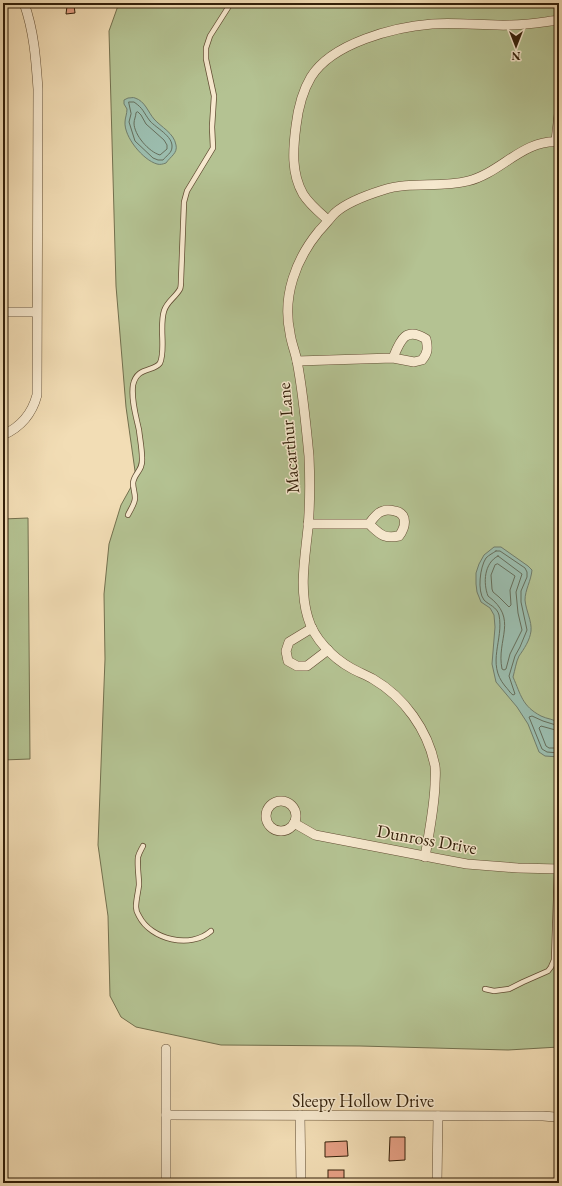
<svg xmlns="http://www.w3.org/2000/svg" width="562" height="1186" font-family="'EB Garamond',serif">
<rect width="100%" height="100%" fill="#f2ddb5"/>
<filter id="stains"><feTurbulence type="fractalNoise" baseFrequency=".005" numOctaves="4"/><feColorMatrix values="0 0 0 0 .2 0 0 0 0 .09 0 0 0 0 .02 0 0 0 .5 -.17"/></filter>
<radialGradient id="worn" r=".72"><stop offset=".6" stop-color="#630" stop-opacity="0"/><stop offset="1" stop-color="#630" stop-opacity=".3"/></radialGradient>
<g fill="#b4c292" stroke="#73704e">
<path d="M119,3H559V1047L508,1050L360,1046L221,1045L136,1027L121,1017L110,996L108,916L98,845L105,659L104,594L109,544L121,505L136,478L126,407L116,286L109,31Z"/>
<path d="M28,518L30,759L3,760V519Z"/>
</g>
<g fill="#9bbcad" stroke="#717d6b">
<path d="M128,98C131,98 133,97 135,98C145,101 148,112 154,119C161,127 174,133 176,145C178,153 170,157 166,163C163,164 160,165 157,164C143,160 124,137 125,122C125,118 127,114 127,109L124,104V100Z"/>
<path d="M494,547H501L528,566L532,570C531,581 525,590 525,600C526,611 532,621 531,631C530,640 524,649 519,656C516,662 515,670 513,677C521,695 522,706 541,716C547,719 554,719 559,723V757L545,756L539,752L528,724L517,707L496,682L492,664L495,627L494,615L490,608L481,602L477,592L476,584V573L479,564L484,555Z"/>
</g>
<g fill="none" stroke-linecap="round" stroke-linejoin="round">
<g stroke="#666e5b" stroke-width="1">
<path d="M129,102H134C144,109 143,112 150,121C156,128 173,136 172,147C172,153 166,156 163,160H158L153,158L135,141L129,122L131,114Z"/>
<path d="M138,112L141,115L146,124L164,140L167,145V149L160,155C149,152 134,135 134,123C134,120 136,116 136,113Z"/>
<path d="M496,551H500L525,568L527,572V577L521,591V602L527,630L520,647L515,656L509,676L515,694L513,695C510,693 508,689 505,686C486,663 504,640 499,615C497,607 489,605 484,600C477,591 480,567 486,558C489,555 493,553 496,551Z"/>
<path d="M498,556L522,574L516,592L518,613L522,630L510,654L506,669L504,670L502,669C496,639 519,619 488,596C483,583 484,563 498,556Z"/>
<path d="M498,564L515,576L510,590L511,605L509,607L499,597L493,592L492,589L491,575L495,565Z"/>
<path d="M559,726L543,721L532,716L529,717L542,749L547,752L559,753"/>
<path d="M559,731L541,726L539,728L546,746L549,748H559"/>
</g>
</g>
<g fill="#e6a085" stroke="#321f09">
<path d="M74,5L75,13L66,14L67,6Z"/>
<path d="M390,1137H405V1160L389,1161Z"/>
<path d="M347,1141L348,1156L325,1157V1142Z"/>
<rect x="328" y="1170" width="16" height="13"/>
</g>
<g fill="none" stroke-linecap="round" stroke-linejoin="round">
<g stroke="#624e34" stroke-width="6">
<g id="service">
<path d="M128,515C130,510 135,504 135,498C135,493 133,488 133,483C134,473 143,471 142,458C142,449 140,439 139,430C136,416 131,400 133,385C137,366 154,372 160,363C166,350 159,327 164,311C167,301 175,298 180,289C181,287 181,283 181,280L184,202L187,191L213,148L212,127L214,96L206,59V48L210,36L231,3"/>
<path d="M143,846C141,850 139,853 138,857C137,867 139,876 139,885C138,893 136,900 136,907C136,910 137,913 139,916C151,940 191,949 211,931"/>
<path d="M485,989L494,991L509,989L523,982L548,971L551,967L554,960L557,869L559,853"/>
</g>
</g>
<g stroke="#624e34" stroke-width="10">
<g id="minor">
<path d="M556,141L559,114"/>
<path d="M328,220C320,213 309,204 303,194C291,173 293,149 296,126C298,109 302,92 311,77C332,43 394,27 432,24C458,22 485,26 511,25C527,25 543,22 559,20"/>
<path d="M3,312H36"/>
<path d="M297,361L393,358L414,362L422,360C428,353 428,348 426,339C405,326 400,341 393,358"/>
<path d="M3,435C21,427 32,414 37,395L38,89C36,60 34,31 24,3"/>
<path d="M308,524H369C380,534 383,539 399,536C405,528 409,514 395,511C391,510 387,509 383,511C377,512 372,520 369,524"/>
<path d="M312,628L289,642L286,651L288,661L297,666H307L328,650"/>
<circle cx="281" cy="816" r="15"/>
<path d="M294,823L315,835L440,859L467,864L518,868L559,869"/>
<path d="M425,857C429,833 434,809 435,785C435,779 436,772 435,766C428,730 404,697 373,679C366,675 358,672 351,668C333,658 314,639 308,618C299,589 305,558 308,528C310,505 310,479 309,456C306,424 303,392 297,361C295,351 291,342 290,333C282,296 296,259 319,231C325,225 330,218 335,213C347,202 367,195 383,190C410,181 440,188 468,181C501,173 523,139 559,142"/>
<path d="M166,1049V1183"/>
<path d="M166,1115L543,1116L555,1117L559,1119"/>
<path d="M300,1115L301,1183"/>
<path d="M437,1183L438,1116"/>
</g>
</g>
<use href="#service" stroke="#f7e9cf" stroke-width="4.5"/>
<use href="#minor" stroke="#f7e9cf" stroke-width="9"/>
</g>
<g text-anchor="middle" dominant-baseline="central" stroke-width="3" stroke-linejoin="round" paint-order="stroke">
<g font-size="18" fill="#321f09" stroke="#f7e9cf">
<text transform="translate(288 438) rotate(-95)">Macarthur Lane</text>
<text transform="translate(427 839) rotate(10)">Dunross Drive</text>
<text x="363" y="1100">Sleepy Hollow Drive</text>
</g>
</g>
<rect width="562" height="1186" fill="none" stroke="#f2ddb5" stroke-width="16"/>
<rect x="4" y="4" width="554" height="1178" fill="none" stroke="#321f09" stroke-width="2"/>
<rect x="8" y="8" width="546" height="1170" fill="none" stroke="#321f09"/>
<g transform="translate(516 46) rotate(180)" stroke="#f7e9cf" stroke-width="3" paint-order="stroke">
<path d="M0-3L7 15L0 10L-7 15Z" fill="#321f09"/>
<text y="-6" font-size="11" font-weight="bold" text-anchor="middle" fill="#321f09">N</text>
</g>
<rect width="100%" height="100%" filter="url(#stains)"/>
<rect width="100%" height="100%" fill="url(#worn)"/>
</svg>
